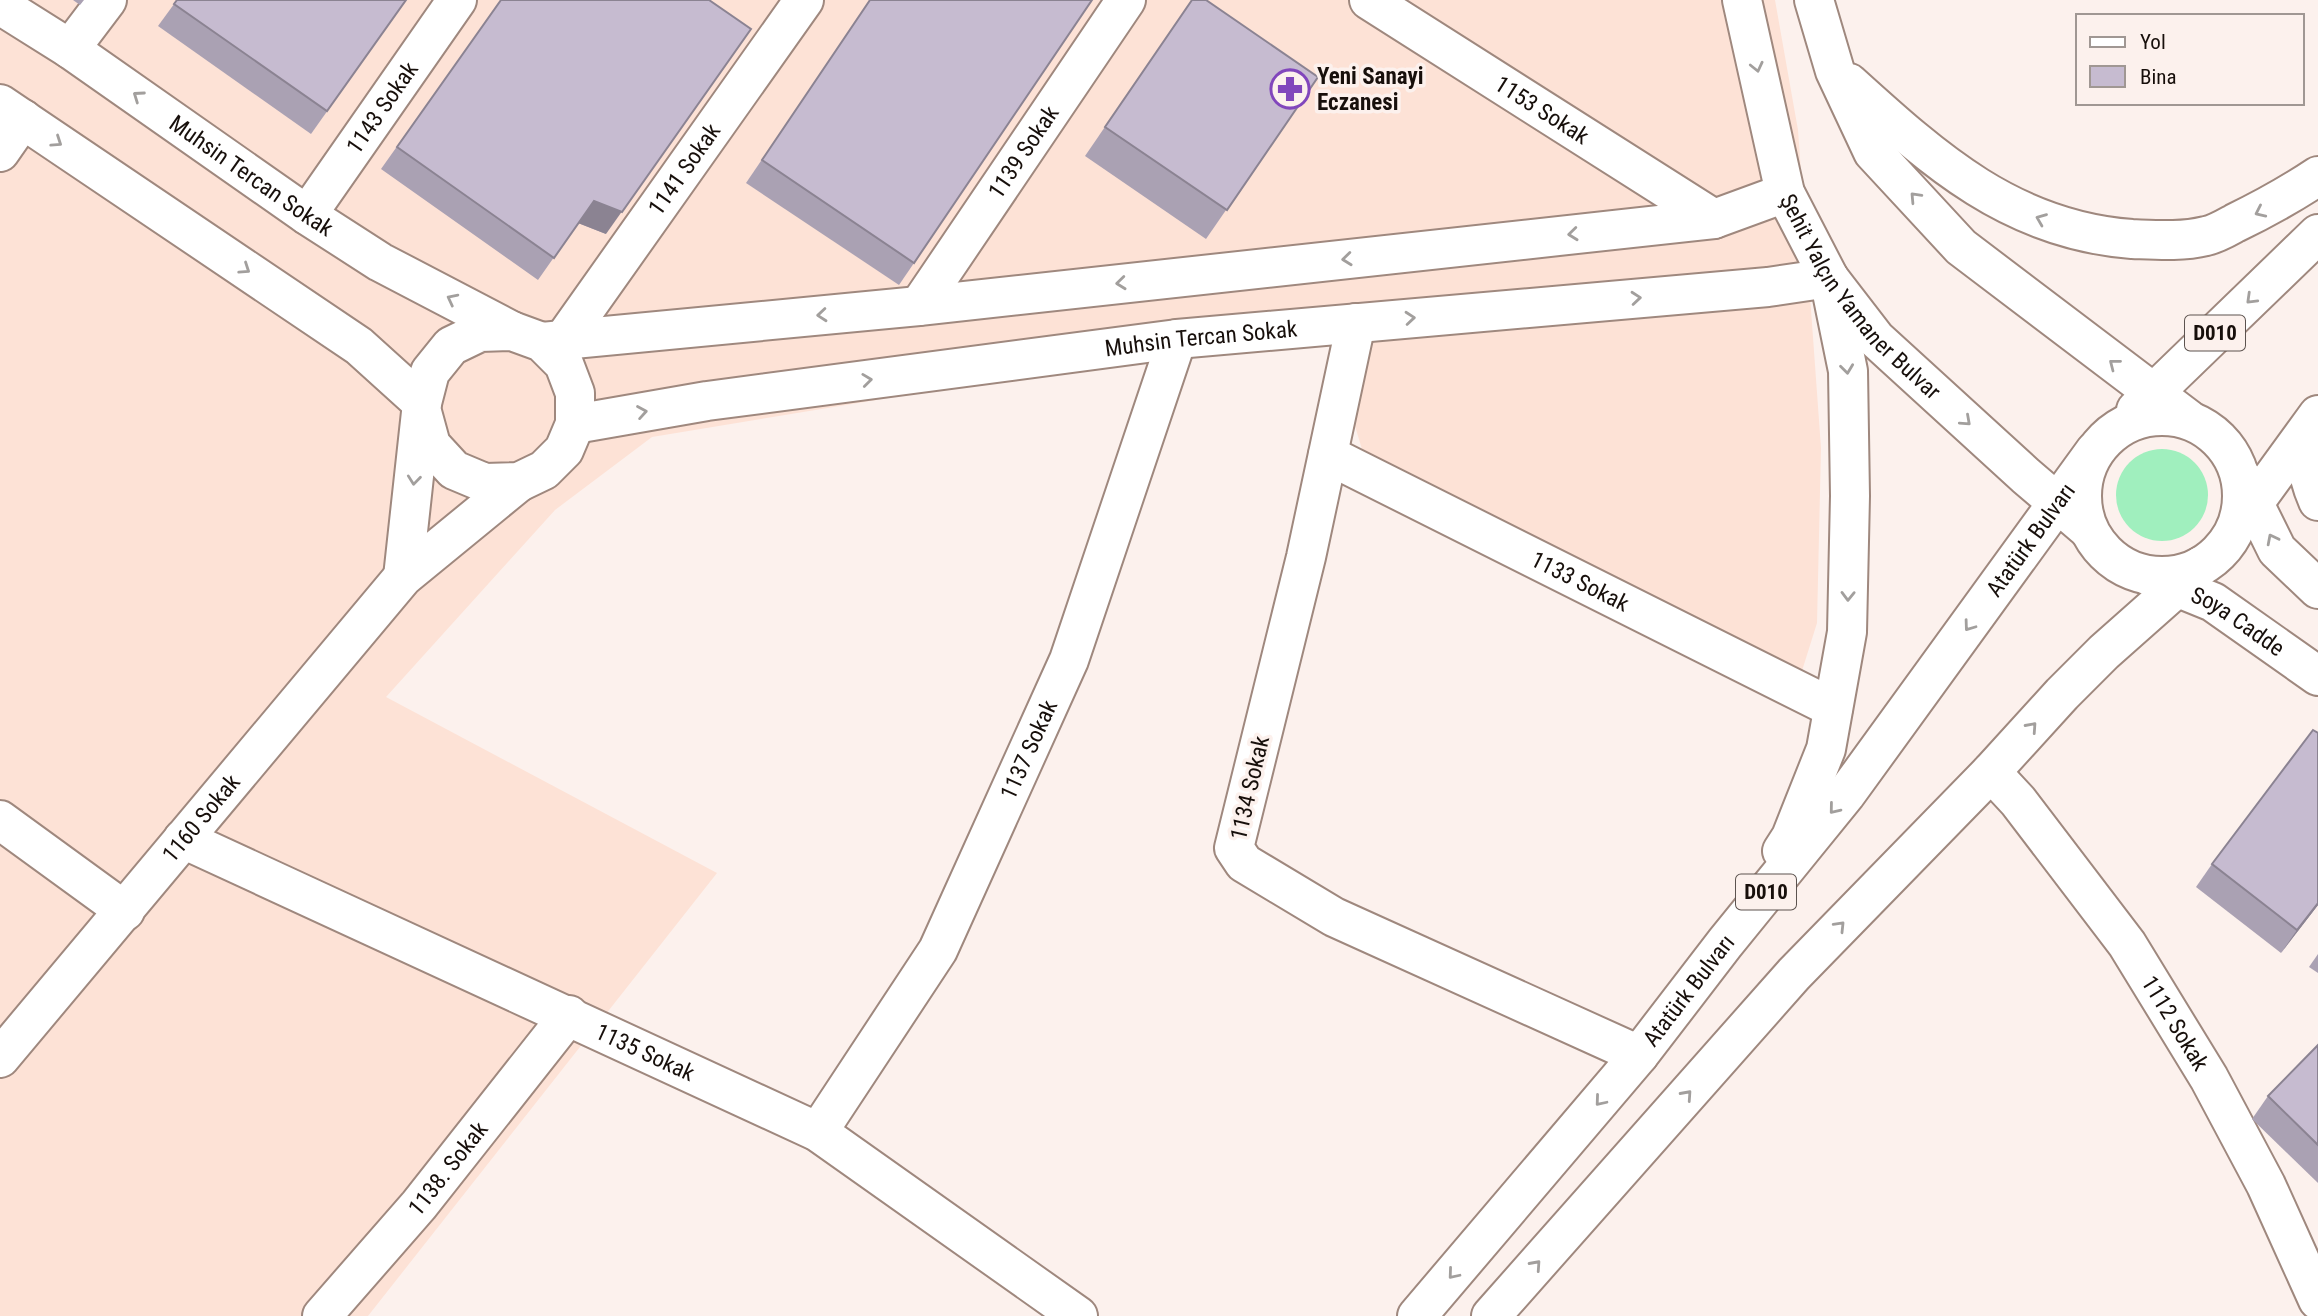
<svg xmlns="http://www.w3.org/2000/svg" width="2318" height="1316" font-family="'Roboto Condensed',sans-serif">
<rect width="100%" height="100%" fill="#fcf1ed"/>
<path fill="#fde2d6" d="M0,0H1775L1798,130L1821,448L1817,623L1790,709L1370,476L1325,326L652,437L555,510L386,697L717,873L368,1316H0Z"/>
<circle fill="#a0efbe" cx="2162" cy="495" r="46"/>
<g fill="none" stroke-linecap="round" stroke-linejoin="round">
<g stroke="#9f887e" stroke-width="42">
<g id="minor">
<path id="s1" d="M1369,0L1714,219"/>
<path id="s2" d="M0,5L70,49L307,215L380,262L512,331"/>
<path d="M70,49L107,0"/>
<path d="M0,104L359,346L422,403"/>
<path d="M0,152L23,119"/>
<path id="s3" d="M307,215L457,0"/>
<path id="s4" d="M919,306L1126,0"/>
<path d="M1356,323L1306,557L1234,848L1244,863L1334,917L1639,1055"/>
<path id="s5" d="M564,339L804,0"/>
<path d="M542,342L919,306L1714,219L1785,193"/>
<path id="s6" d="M575,424L707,401L1177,339L1768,287L1829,278"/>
<path id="s7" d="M1328,455L1833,708"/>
<path d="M403,577L422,403L430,372L451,346L480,332L512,331L542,342L564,364L575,393V424L564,450L544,470L519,482L485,483L454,470L431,445L422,412"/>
<path id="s8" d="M1991,772L2018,801L2127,944L2209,1078L2266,1185L2318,1300"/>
<path d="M0,820L125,911"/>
<path id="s9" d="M183,839L818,1132L1078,1316"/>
<path id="s10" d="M0,1058L403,577L519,482"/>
<path id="s11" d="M818,1132L938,950L1069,660L1177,339"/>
<path id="s12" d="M322,1316L419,1205L569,1015"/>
</g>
</g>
<g stroke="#9f887e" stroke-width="42">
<g id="major">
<path d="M2316,419C2303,450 2305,471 2318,501"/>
<path d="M2240,475L2277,550L2318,589"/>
<path id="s13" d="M2149,576L2213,602L2318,676"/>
</g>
</g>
<g stroke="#9f887e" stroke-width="42">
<g id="highway">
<path id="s14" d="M1742,0L1785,193L1829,278L1876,339L2026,476L2088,529"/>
<path d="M1814,0L1835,71L1873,152L1961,247L2188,419"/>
<path d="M1849,83C1934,160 2011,230 2132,239C2157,240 2181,242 2206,236C2216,234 2226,228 2235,223C2264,209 2291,194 2318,176"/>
<path d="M2136,410L2318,234"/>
<circle cx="2162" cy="496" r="80"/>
<path d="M2238,525L2318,415"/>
<path d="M1782,851L1791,837L1826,749L1847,632L1850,496L1848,371L1829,278"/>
<path id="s15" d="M1417,1316L1639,1055L1725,943L1846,794L2095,451"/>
<path d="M1491,1316L1794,974L1991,772L2062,694L2104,652L2201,566"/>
</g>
</g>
<use href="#minor" stroke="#fff" stroke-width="38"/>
<use href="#major" stroke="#fff" stroke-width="38"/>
<use href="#highway" stroke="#fff" stroke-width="38"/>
</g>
<g fill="#aaa1b3">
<path d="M73,0H84L80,5Z"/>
<path d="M177,0H406L311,134L158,26Z"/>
<path d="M501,0L606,234L578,223L538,280L381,169Z"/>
<path d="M870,0L914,263L899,285L746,183Z"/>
<path d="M1192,0L1318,77L1206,239L1085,156Z"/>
<path d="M2212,864L2318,905L2281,953L2196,887Z"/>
<path d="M2318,954V973L2309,967Z"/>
<path d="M2318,1045V1183L2252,1119L2268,1096Z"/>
</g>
<g fill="#8b8392">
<path d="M751,29L606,234L578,223L594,201Z"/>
<path d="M2318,903V905L2281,953L2297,930Z"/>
</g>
<g fill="#c6bbd0" stroke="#8b8392" stroke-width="2">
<path d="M177,0H406L327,111L174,4Z"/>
<path d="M501,0H709L751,29L622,212L594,201L554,258L397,147Z"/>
<path d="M870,0H1092L914,263L762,160Z"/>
<path d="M1192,0H1206L1318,77L1227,210L1105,127Z"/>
<path d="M2313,730L2318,733V903L2297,930L2212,864Z"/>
<path d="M2318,1045V1145L2268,1096Z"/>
</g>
<defs><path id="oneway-chevron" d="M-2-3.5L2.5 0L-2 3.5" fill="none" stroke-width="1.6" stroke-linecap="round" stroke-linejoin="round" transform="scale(1.75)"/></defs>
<g stroke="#a29f9d">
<use href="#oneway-chevron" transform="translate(1757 67) rotate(77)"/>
<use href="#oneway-chevron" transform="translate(138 96) rotate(-145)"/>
<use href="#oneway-chevron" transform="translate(57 142) rotate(34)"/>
<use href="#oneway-chevron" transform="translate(1915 197) rotate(-133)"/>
<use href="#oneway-chevron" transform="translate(2260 212) rotate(155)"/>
<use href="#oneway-chevron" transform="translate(2041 219) rotate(-158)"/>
<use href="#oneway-chevron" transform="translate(1573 234) rotate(174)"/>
<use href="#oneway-chevron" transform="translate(1347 259) rotate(174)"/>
<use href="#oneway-chevron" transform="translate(245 269) rotate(34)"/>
<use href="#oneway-chevron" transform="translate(1121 283) rotate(174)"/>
<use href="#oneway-chevron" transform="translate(1636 298) rotate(-5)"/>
<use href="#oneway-chevron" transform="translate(452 299) rotate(-153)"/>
<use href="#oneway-chevron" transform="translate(2251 299) rotate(136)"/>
<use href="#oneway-chevron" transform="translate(822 315) rotate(175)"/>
<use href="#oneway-chevron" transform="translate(1410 318) rotate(-5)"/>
<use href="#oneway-chevron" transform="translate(2114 364) rotate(-142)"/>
<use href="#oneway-chevron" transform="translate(1847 369) rotate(83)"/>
<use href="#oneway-chevron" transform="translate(867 380) rotate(-7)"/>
<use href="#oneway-chevron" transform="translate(642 412) rotate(-10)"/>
<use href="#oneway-chevron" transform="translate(1966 421) rotate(42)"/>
<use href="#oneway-chevron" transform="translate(414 480) rotate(96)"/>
<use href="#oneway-chevron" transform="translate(2272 539) rotate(-117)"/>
<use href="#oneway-chevron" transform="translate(1848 596) rotate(91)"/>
<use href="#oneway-chevron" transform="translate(1969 626) rotate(126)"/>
<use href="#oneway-chevron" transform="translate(2032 727) rotate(-48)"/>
<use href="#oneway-chevron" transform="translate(1834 809) rotate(129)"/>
<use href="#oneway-chevron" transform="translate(1840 926) rotate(-46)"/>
<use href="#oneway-chevron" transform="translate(1687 1095) rotate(-48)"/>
<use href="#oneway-chevron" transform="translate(1600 1101) rotate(130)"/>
<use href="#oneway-chevron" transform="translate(1536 1265) rotate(-48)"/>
<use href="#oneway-chevron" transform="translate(1453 1274) rotate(130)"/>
</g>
<defs>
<g id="pharmacy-ring" transform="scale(2.0125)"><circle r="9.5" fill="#fcf1ed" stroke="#8146bc" stroke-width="1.5"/><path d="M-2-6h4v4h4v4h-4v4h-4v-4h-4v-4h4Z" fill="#8146bc"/></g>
</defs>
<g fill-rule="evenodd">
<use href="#pharmacy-ring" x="1290" y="89"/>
</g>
<g text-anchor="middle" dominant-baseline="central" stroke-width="7" stroke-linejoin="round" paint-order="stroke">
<g fill="#fcf1ed" stroke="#5c534f" stroke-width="2">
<rect x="2185" y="315.5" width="60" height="35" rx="5"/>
<rect x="1736" y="874.5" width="60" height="35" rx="5"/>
</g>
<g font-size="21" font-weight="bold" fill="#170f0b">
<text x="2215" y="333">D010</text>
<text x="1766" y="892">D010</text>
</g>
<g font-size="23" font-weight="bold" fill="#170f0b" stroke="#fcf1ed" text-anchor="start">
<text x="1317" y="76">Yeni Sanayi<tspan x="1317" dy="26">Eczanesi</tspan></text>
</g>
<g font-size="23" fill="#170f0b" stroke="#fcf1ed">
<text stroke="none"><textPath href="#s3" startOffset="131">1143 Sokak</textPath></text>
<text stroke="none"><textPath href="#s1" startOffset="205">1153 Sokak</textPath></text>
<text stroke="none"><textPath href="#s4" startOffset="186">1139 Sokak</textPath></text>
<text stroke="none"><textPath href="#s5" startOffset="208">1141 Sokak</textPath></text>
<text stroke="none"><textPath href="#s2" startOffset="304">Muhsin Tercan Sokak</textPath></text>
<text stroke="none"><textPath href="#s14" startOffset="327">Şehit Yalçın Yamaner Bulvar</textPath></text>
<text stroke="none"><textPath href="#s6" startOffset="632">Muhsin Tercan Sokak</textPath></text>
<text stroke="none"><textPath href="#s15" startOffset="990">Atatürk Bulvarı</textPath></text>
<text stroke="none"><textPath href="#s7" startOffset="282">1133 Sokak</textPath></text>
<text stroke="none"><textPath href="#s13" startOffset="100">Soya Cadde</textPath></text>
<text stroke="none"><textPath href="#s11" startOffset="438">1137 Sokak</textPath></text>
<text transform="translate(1250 788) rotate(-77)">1134 Sokak</text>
<text stroke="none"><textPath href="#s10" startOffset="313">1160 Sokak</textPath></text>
<text stroke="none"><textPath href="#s15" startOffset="424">Atatürk Bulvarı</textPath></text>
<text stroke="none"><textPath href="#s8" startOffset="312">1112 Sokak</textPath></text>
<text stroke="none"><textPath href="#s9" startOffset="509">1135 Sokak</textPath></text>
<text stroke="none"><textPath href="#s12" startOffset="194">1138. Sokak</textPath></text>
</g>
</g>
<rect x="2076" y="14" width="228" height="91" fill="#fcf1ed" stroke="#a09793" stroke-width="2"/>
<rect x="2090" y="37" width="35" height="10" fill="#ffffff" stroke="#a09793" stroke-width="2"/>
<text x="2140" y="49" font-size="21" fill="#170f0b">Yol</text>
<rect x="2090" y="66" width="35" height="21" fill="#c6bbd0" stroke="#a09793" stroke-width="2"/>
<text x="2140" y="84" font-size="21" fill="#170f0b">Bina</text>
</svg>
